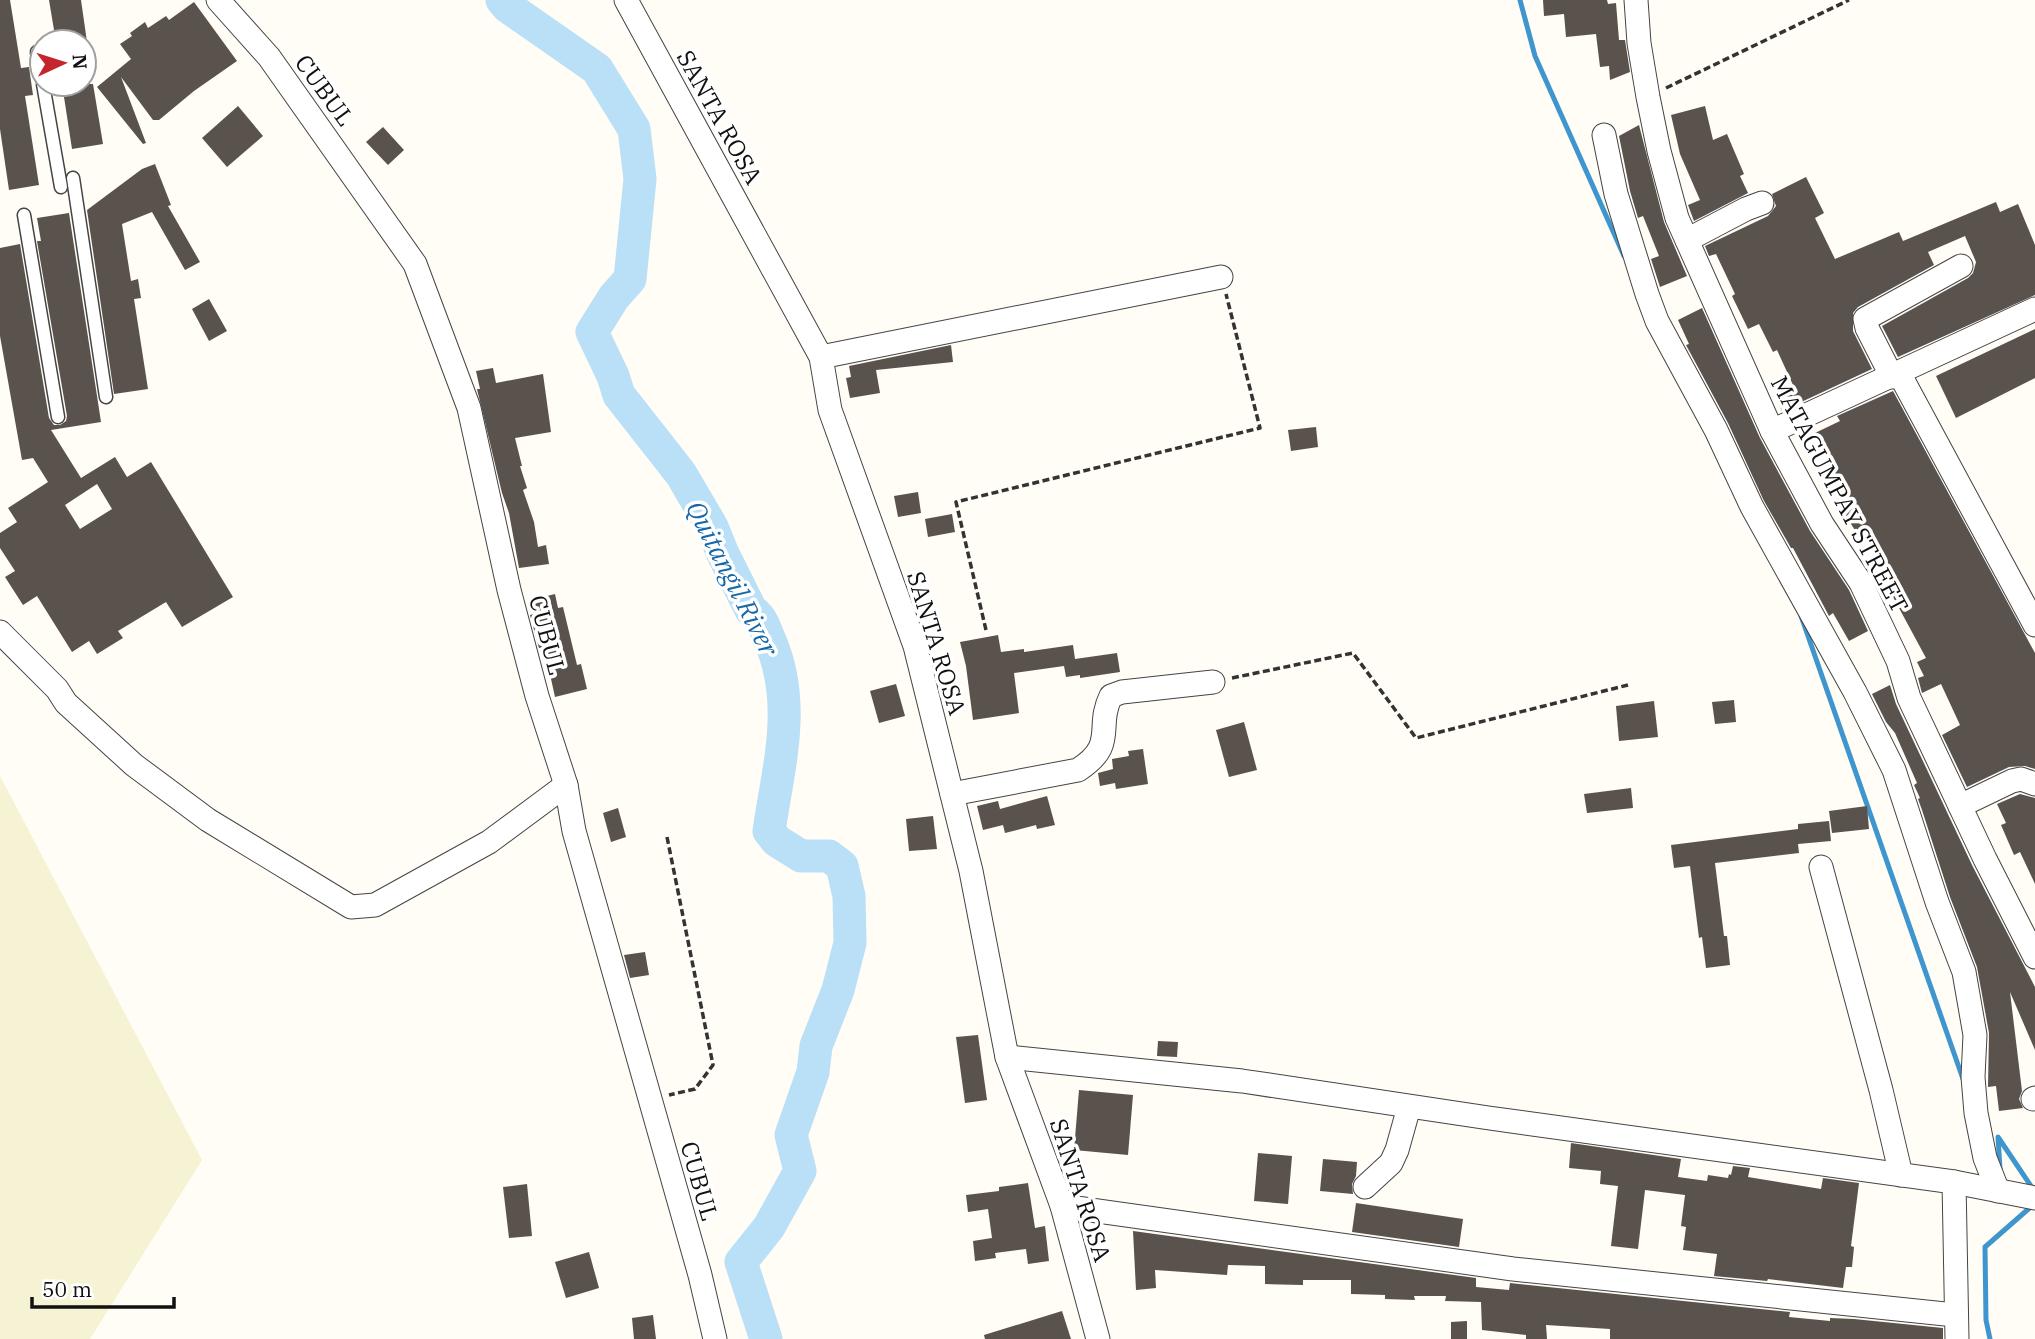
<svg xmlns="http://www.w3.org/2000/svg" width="2035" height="1339" font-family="'IBM Plex Serif',serif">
<rect width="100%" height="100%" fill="#fffdf5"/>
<path fill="#f6f3d4" d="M0,776L202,1160L90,1339H0Z"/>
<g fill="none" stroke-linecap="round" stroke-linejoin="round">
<g stroke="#3f96cf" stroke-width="5">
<path d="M1520,0L1535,56L1624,256"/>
<path d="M1801,616L1963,1079"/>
<path d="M2000,1169L1998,1137L2033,1189"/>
<path d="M1990,1339L1986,1320L1985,1247L2033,1205"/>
</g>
<path stroke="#b9e0f7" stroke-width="33" d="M502,0L508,7L597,69L634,129L640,179L630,279L614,297L592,332L613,376L619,395L681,474L712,527L723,554L751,610C761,617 764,625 768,636C798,701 779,763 769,831L777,841L801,856H829L842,866L849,896L850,943L838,990L816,1046L813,1072L791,1135L800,1171L769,1227L741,1262L766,1339"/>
</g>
<g fill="#5a524d" fill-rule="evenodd">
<path d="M0,0H10L21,68L29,67L33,95L25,96L39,185L9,190L0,129Z"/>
<path d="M49,0H81L87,42H56Z"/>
<path d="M1543,0H1607L1608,4L1616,3L1619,40H1625L1630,72L1610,80L1609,66L1600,67L1596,34L1566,37L1564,14L1544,16Z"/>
<path d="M194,2L237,61L194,91L159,120H153L121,77L146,143L143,144L97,87L131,59L120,44L132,36L130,33L145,22L148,28L166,16L169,20Z"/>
<path d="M62,84H93L103,144L72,149Z"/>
<path d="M238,106L263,136L227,167L202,138Z"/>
<path d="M1705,106L1713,140L1727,134L1744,174L1740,176L1748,193L1694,221L1688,205L1700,200L1680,154L1671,115Z"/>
<path d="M1639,125L1664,222L1687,276L1660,287L1651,259L1659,256L1643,216L1638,218L1630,191L1619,136Z"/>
<path d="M383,127L404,150L388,165L366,142Z"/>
<path d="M155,164L171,205L168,206L200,262L185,270L152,212L122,224L131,281L138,279L141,298L134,299L148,389L114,394L87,210L142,169Z"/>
<path d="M1806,177L1824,213L1815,218L1835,259L1899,232L1903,241L1996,202L2000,212L2018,204L2035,245V295L1898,357L1882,326L1968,278L1973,273L1976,262L1965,236L1928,252L1934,265L1858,307L1853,313V331L1872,369L1782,411L1774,394L1793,385L1777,350L1773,352L1759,324L1748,329L1732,296L1735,294L1716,254L1709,256L1705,246L1768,216L1776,206L1772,194Z"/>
<path d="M69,213L101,422L51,430L81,478L115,457L127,477L151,462L233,597L182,627L166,602L118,631L123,638L97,654L89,641L72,652L37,596L23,605L5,577L15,571L0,548V533L17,522L8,508L48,482L33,458L22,460L0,336V248L20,244L49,418L54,425H60L66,421L67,416L37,241H41L37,218ZM97,484L112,509L80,529L65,505Z"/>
<path d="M209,299L227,331L209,341L192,309Z"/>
<path d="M1702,308L1760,438L1810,531L1849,590L1868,631L1849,641L1833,613L1829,616L1793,548H1791L1764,501L1728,423L1686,345L1689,344L1678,320Z"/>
<path d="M2035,329V378L1956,418L1936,376Z"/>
<path d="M951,345L953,362L876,370L880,393L850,398L846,378L851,377L849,366Z"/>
<path d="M493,368L496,383L543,374L551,432L515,438L522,466H520L527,488L523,490L534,522L538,547L546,545L549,564L519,568L509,513L502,493L477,389H480L476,371Z"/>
<path d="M1893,391L2035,653V769L2025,766L2009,767L1967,787L1942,735L1960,725L1941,684L1922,693L1918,678L1924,676L1917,662L1926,658L1892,595L1898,592L1868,533L1860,538L1844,513L1847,511L1824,468L1830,465L1815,433L1840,421L1837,416Z"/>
<path d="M1316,427L1318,447L1291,451L1288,430Z"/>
<path d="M918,492L921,513L898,517L894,496Z"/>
<path d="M952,514L955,532L928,537L925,519Z"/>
<path d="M555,594L558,608L563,607L577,665L581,664L587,689L555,697L544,647L539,648L530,615L534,614L531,600Z"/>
<path d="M998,635L1001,652L1024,649V652L1073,645L1075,659L1117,653L1120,672L1080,678V675L1066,677L1064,666L1014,673L1019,713L973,720L966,666L960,642Z"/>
<path d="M896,684L905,716L879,723L870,691Z"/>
<path d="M1890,685L1896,704L1972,865L2035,987V1050L2010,992L2022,1091L2019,1099L2023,1108L1999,1111L1996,1086L1988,1087L1989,1033L1977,967L1950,897L1922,810L1918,799L1920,798L1914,785L1917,783L1895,733L1886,722L1872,694Z"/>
<path d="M1734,700L1736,722L1715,724L1712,702Z"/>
<path d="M1654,701L1658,737L1619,741L1616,706Z"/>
<path d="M1244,722L1257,770L1229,777L1216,730Z"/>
<path d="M1143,749L1148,784L1116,789L1115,783L1100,786L1098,773L1113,769L1112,759L1129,756L1128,751Z"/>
<path d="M1631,788L1633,808L1587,813L1584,794Z"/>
<path d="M2020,794L2035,798V884L2020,852L2014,855L2001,825L2006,823L1997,804Z"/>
<path d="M1047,796L1055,825L1037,829L1036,825L1005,833L1003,825L983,830L977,806L998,801L1000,809Z"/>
<path d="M1867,806L1869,829L1832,833L1829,811Z"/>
<path d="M618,808L626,837L611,842L603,813Z"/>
<path d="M933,816L937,849L909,851L906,819Z"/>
<path d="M1829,821L1831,841L1798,844L1799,853L1715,863L1724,936H1727L1730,965L1706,968L1702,937L1699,938L1690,866L1674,868L1671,845L1798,829V824Z"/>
<path d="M645,952L649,975L630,978L624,955Z"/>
<path d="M978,1035L987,1100L965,1103L956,1037Z"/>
<path d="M1158,1041L1178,1042L1177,1057L1157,1056Z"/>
<path d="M1079,1090L1133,1095L1128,1155L1074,1150Z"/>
<path d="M1571,1143L1681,1159L1678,1177L1707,1181L1708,1175L1728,1178L1729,1174L1731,1175L1733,1166L1750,1168L1748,1177L1821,1189L1823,1178L1859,1183L1851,1246L1854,1247L1852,1267H1846L1843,1288L1768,1279L1767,1281L1714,1276L1717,1254L1683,1250L1686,1227L1681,1226L1685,1195L1645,1190L1638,1249L1611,1246L1618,1186L1600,1184L1601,1171L1569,1168Z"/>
<path d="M1258,1153L1292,1156L1288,1204L1254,1201Z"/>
<path d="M1323,1159L1357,1162L1356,1176L1352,1184L1353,1194L1320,1191Z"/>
<path d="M1028,1183L1035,1228L1045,1226L1049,1261L1028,1264L1026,1249L995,1253L996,1258L975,1261L973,1241L992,1238L988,1209L968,1212L966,1195L999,1191V1187Z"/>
<path d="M527,1184L532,1236L509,1238L503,1187Z"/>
<path d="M1356,1203L1463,1219L1459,1247L1352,1232Z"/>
<path d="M1133,1231L1476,1278V1287L1509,1290L1510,1283L1790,1312L1789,1317L1830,1321V1318L1854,1319L1943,1328V1339H1610V1329L1546,1325L1547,1339H1526V1335L1482,1330L1481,1302L1445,1301L1446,1296H1414L1415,1300L1385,1299V1295L1351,1294V1280H1303V1285L1265,1284V1266L1228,1265L1227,1275L1155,1270L1156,1288L1136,1290Z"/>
<path d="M589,1252L599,1288L566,1298L555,1262Z"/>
<path d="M1062,1311L1071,1339H985L984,1335Z"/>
<path d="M653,1315L656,1339H634L632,1318Z"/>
<path d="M1467,1321V1339H1451V1322Z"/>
</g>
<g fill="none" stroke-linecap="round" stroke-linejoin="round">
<g stroke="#444" stroke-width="15">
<g id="lane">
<path d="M37,52L42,79"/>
<path d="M43,84L61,187"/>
<path d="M73,178L106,397"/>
<path d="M24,215L58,417"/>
</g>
</g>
<g stroke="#444" stroke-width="25">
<g id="street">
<path d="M218,0L269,57L415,264L469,408L509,590L537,696L566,785L574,831L700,1275L715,1339"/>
<path d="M626,0L821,357L830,410L915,646L971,871L1007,1057L1062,1206L1098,1339"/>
<path d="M1636,0L1639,43L1648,97L1659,151L1677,218L1772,431L1822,524L1861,583L1898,661L1909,698L1985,859L2035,957"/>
<path d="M1604,135L1616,194L1647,294L1657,321L1716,430L1752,507L1855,692L1894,770L1937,902L1964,972L1975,1035L1973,1077L1976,1113L1985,1158L1998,1191"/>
<path d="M1687,240L1746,209L1762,203"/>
<path d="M821,357L1221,277"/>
<path d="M1899,373L2035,625"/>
<path d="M1892,377L1867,328L1865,319L1961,266"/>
<path d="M1772,431L2035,309"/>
<path d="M0,632L57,689L66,703L134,765L208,820L351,907L375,905L489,842L566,785"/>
<path d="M952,794L1078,770C1118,744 1095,728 1111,696L1122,692L1213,682"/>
<path d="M1960,806L2012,781L2021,779L2035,784"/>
<path d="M1821,867L1881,1090L1901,1175"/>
<path d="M1007,1057L1242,1081L1489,1118L1954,1182L2035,1198"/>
<path d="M2033,1099L2035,1098"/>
<path d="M1954,1182L1957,1339"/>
<path d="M1365,1187L1391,1163L1397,1150L1409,1107"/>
<path d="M1062,1206L1513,1269L1955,1315"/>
</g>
</g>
<g stroke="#333" stroke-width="3.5" stroke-dasharray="7 3.5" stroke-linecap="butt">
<path d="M1666,88L1849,0"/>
<path d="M986,630L956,502L1260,428L1226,294"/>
<path d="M1232,678L1353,653L1416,738L1628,685"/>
<path d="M667,837L713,1065L695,1089L669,1095"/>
</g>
<use href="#lane" stroke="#fff" stroke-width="12"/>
<use href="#street" stroke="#fff" stroke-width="23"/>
</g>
<g text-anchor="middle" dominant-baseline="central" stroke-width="7" stroke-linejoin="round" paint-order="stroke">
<g font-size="24" fill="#111" stroke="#fff">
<text transform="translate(325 90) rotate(54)">CUBUL</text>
<text transform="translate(720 117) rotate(61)">SANTA ROSA</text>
<text transform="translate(1840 494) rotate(62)">MATAGUMPAY STREET</text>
<text transform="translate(548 635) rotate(75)">CUBUL</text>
<text transform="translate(937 643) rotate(73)">SANTA ROSA</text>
<text transform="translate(700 1181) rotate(74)">CUBUL</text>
<text transform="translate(1081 1190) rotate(72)">SANTA ROSA</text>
</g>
<g font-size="26" font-style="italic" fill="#1768a6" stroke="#fff">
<text transform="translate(733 578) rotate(63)">Quitangil River</text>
</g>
</g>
<g transform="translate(63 63) rotate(86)"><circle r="33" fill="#ffffff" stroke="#a0a0a0" stroke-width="2"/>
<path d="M0-5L12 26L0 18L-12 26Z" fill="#c4262e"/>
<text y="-10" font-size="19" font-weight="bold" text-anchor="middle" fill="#111111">N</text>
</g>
<path d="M32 1297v10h142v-10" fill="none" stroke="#111111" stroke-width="3.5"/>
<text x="42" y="1297" font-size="21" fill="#111111" stroke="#ffffff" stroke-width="5" paint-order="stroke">50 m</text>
</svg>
